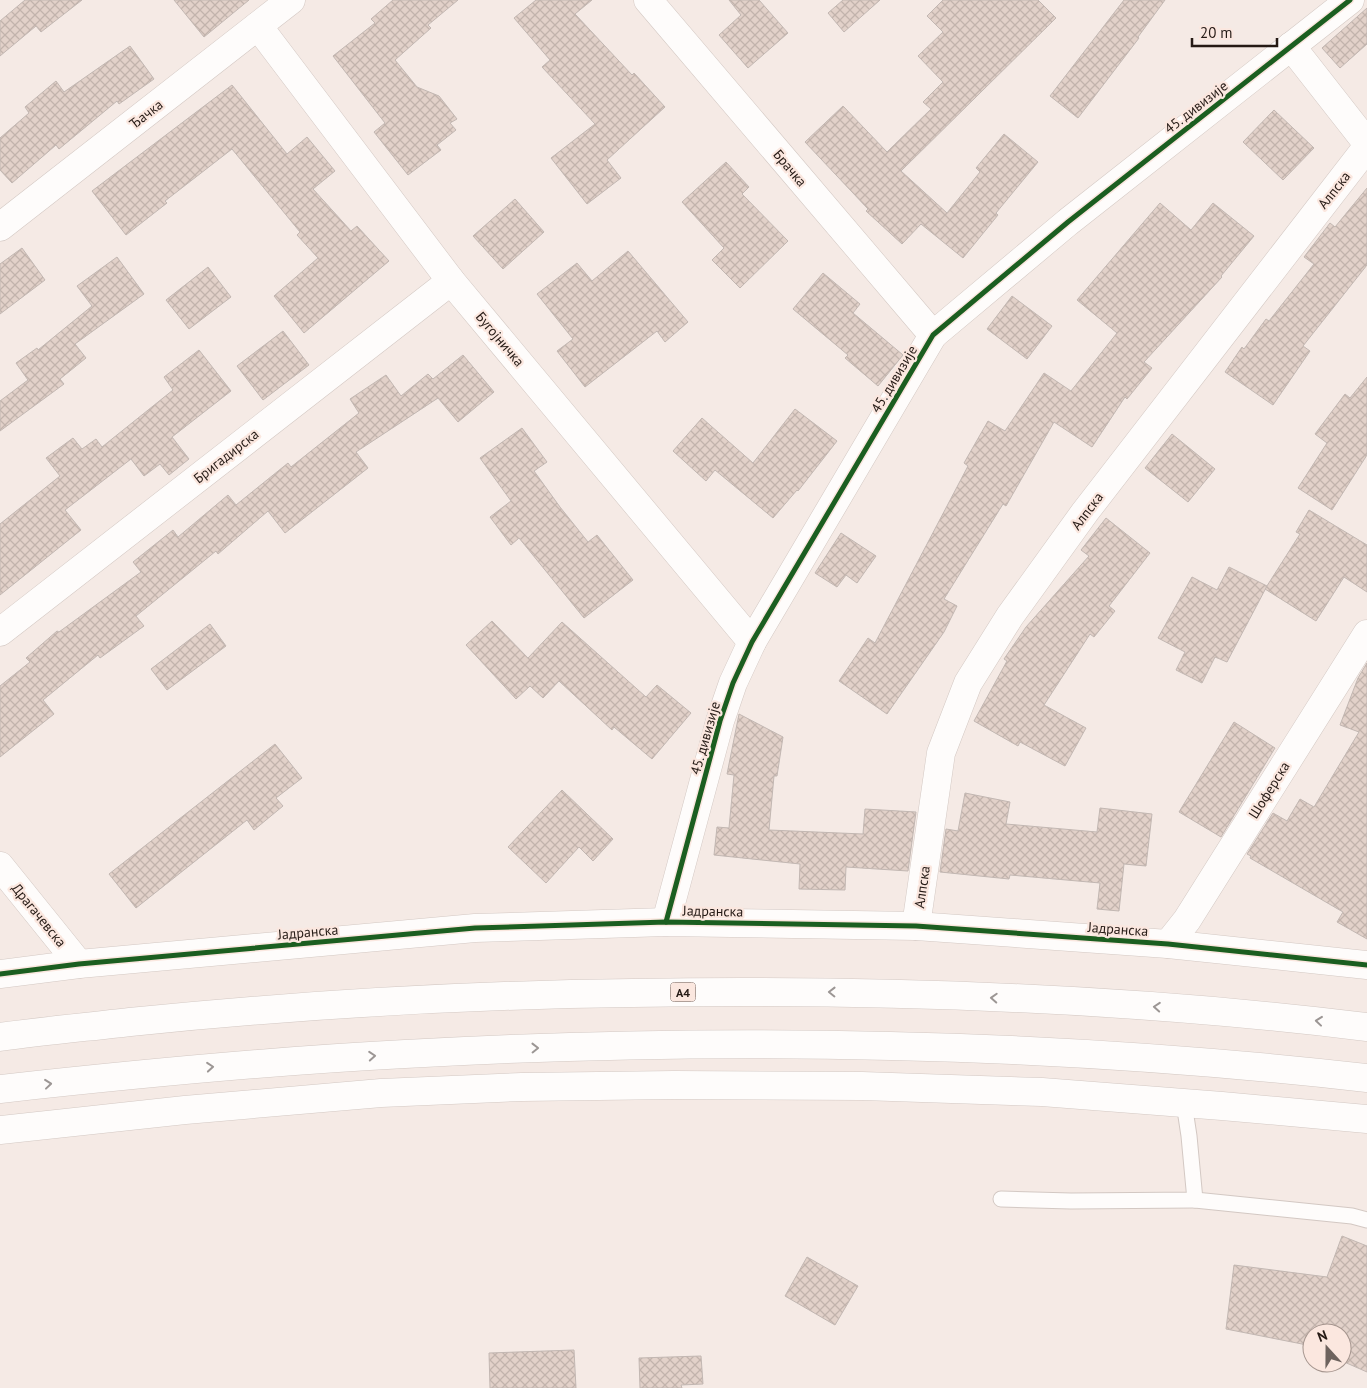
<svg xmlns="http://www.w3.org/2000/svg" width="1367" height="1388" font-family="'PT Sans',sans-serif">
<defs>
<pattern id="building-cross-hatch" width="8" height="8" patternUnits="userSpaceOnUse" patternTransform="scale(1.25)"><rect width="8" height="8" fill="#e2d1c9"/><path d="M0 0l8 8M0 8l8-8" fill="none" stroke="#c2b3ac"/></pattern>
</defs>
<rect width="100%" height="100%" fill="#f5eae5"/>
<g fill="url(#building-cross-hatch)" stroke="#c2b7b2">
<path d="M25,0H82L41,32L36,26L0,56V21Z"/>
<path d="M174,0H249L204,37Z"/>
<path d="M393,0H458L428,25L431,28L395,60L417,87L439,96L457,119L450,123L456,130L437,145L441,150L408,175L374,132L385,123L333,56L375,23L371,19Z"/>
<path d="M536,0H592L575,14L632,75L634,73L665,107L607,160L621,178L587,204L551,158L595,124L542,67L550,60L514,18Z"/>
<path d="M729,0H759L788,33L748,68L719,35L741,15Z"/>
<path d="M843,0H880L844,32L828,13Z"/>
<path d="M943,0H1038L1056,18L901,171L947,213L980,172L976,168L1004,134L1038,162L996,213L998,215L963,258L921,224L902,244L866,211L868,209L805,142L843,106L887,152L931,109L923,102L943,82L918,56L943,32L927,16Z"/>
<path d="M1124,0H1165L1138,37L1139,38L1078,118L1050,96Z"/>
<path d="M1367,8V44L1340,68L1322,48Z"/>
<path d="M130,46L154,79L119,104L117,101L59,149L56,145L12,183L0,170V138L29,113L25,107L56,81L64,92Z"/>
<path d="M232,85L287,154L307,137L335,171L313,189L351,231L357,226L389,261L304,333L274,296L318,258L297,235L300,232L232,149L165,201L167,203L126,235L92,191Z"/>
<path d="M1274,110L1314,148L1283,180L1243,142Z"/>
<path d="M726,162L749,187L742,194L788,241L740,288L712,260L724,248L682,202Z"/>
<path d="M1367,188V265L1303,346L1310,351L1273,405L1225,372L1242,347L1244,349L1266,319L1269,321L1314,264L1304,257L1330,223L1335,227Z"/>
<path d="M515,199L544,232L503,269L473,236Z"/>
<path d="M1160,203L1191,230L1213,203L1254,236L1221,276L1222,277L1144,362L1152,368L1127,399L1125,397L1092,447L1054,422L1006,506L1003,504L944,599L957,606L944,632L887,714L839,681L868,638L875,643L968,466L964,463L988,421L1005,431L1044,373L1071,391L1117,333L1077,300Z"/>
<path d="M22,248L45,280L0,314V264Z"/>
<path d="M628,251L688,322L665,342L657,331L585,387L557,351L573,339L537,294L577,263L592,281Z"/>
<path d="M117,257L144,294L75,344L86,358L60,379L64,384L0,431V401L28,380L16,363L37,348L38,350L92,306L77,286Z"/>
<path d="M208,267L231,297L189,329L166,300Z"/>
<path d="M823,273L860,304L853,313L903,355L878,386L845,358L848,355L793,309Z"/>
<path d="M1012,296L1052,326L1027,359L987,329Z"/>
<path d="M283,331L309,365L263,400L237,366Z"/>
<path d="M199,350L231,391L172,437L189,459L169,475L160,464L144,476L131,459L65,510L81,530L0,595V524L60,476L46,458L73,438L82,449L96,439L102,447L173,390L164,377Z"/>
<path d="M463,355L494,392L458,422L438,398L356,452L368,468L285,533L268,511L218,554L216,551L136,616L144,626L100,658L98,655L43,700L54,714L0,757V686L30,662L26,658L57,631L59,632L141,572L133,562L173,530L178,537L228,495L236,505L288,463L291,467L359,413L350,399L386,375L401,396L428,374L433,379Z"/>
<path d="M1367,377V455L1332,510L1298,488L1327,443L1315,434L1345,394L1350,398Z"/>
<path d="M795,409L837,441L798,491L797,490L773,518L715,470L706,481L673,451L702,418L753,463Z"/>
<path d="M522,428L547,462L534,471L560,507L588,542L597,535L633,580L584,618L519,538L511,545L490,517L511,501L480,458Z"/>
<path d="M1172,434L1215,469L1188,502L1145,468Z"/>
<path d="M1309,510L1367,545V592L1344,577L1316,621L1265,589L1300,534L1296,532Z"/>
<path d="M1106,518L1150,553L1109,606L1115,611L1094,637L1090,634L1044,705L1086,728L1065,766L1020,742L1018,746L974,721L1007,661L1004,659L1026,627L1089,556L1081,550Z"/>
<path d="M841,533L876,556L857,583L846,575L837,587L815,573Z"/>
<path d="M1229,567L1267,586L1227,662L1215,657L1202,683L1176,670L1185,652L1158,638L1192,577L1217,590Z"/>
<path d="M492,621L528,658L562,622L646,697L657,685L691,713L652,759L614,727L612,730L559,681L543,698L530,686L516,699L466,645Z"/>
<path d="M210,624L226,646L167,690L151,669Z"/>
<path d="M1367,663V939L1337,922L1343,912L1250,858L1251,856L1247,854L1273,813L1287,821L1300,799L1314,807L1359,732L1340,725L1358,678Z"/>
<path d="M739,714L783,737L777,776H774L769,830L863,834L865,809L916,812L908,871L846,867L845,890L799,889L800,864L714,855L717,827L729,828L734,775L727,774Z"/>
<path d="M1234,722L1275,748L1221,837L1179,812Z"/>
<path d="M275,744L302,778L276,798L283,806L254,830L247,820L136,908L109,874Z"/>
<path d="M562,790L613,839L593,861L579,847L546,883L508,847Z"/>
<path d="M965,793L1010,802L1006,824L1097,832L1100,808L1152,814L1146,866L1124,864L1119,911L1097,909L1100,883L1010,875L1009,879L940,872L946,829L958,831Z"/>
<path d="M1342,1236L1367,1246V1372L1342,1361V1333H1312V1348L1302,1344L1226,1329L1234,1265L1327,1277Z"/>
<path d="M807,1257L858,1286L835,1325L785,1296Z"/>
<path d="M574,1350L576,1388H490L489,1353Z"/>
<path d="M701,1356L703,1384L681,1385L682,1388H640L639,1358Z"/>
</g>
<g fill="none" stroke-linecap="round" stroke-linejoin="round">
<g stroke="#d3c8c3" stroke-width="17">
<g id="service">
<path d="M1001,1199L1071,1201L1195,1200L1189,1136L1184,1103"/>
<path d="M1195,1200L1352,1216L1367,1220"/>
</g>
</g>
<g stroke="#d3c8c3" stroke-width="29">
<g id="minor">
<path d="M648,0L933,335"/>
<path d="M258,26L451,281L752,642"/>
<path d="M1291,46L1367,143"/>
<path d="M0,227L291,0"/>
<path d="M0,632L451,281"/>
<path d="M0,866L79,964"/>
<path d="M666,922L720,721L733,683L752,642L933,335L1068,222L1350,0"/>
<path d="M916,926L941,753L968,683L1010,616L1085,512L1367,147"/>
<path d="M1168,944L1187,920L1367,634"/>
</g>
</g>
<g stroke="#d3c8c3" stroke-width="29">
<path id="tertiary" d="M0,974L79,964L475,928L666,922L916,926L1168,944L1367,965"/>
</g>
<g stroke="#d3c8c3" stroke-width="29">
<path id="secondary" d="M0,1130L185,1110L381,1093L522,1087L674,1085L862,1086L1042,1092L1222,1106L1367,1119"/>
</g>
<g stroke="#d3c8c3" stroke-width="29">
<g id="motorway">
<path d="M0,1037C43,1031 87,1027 130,1022C297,1005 464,995 632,993C877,989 1123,997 1367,1027"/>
<path d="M0,1089C135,1074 269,1061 405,1054C725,1036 1048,1042 1367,1078"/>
</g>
</g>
<use href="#service" stroke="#fefcfb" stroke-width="15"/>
<use href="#minor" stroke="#fefcfb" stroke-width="28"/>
<use href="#tertiary" stroke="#fefcfb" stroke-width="28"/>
<use href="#secondary" stroke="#fefcfb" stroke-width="28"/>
<use href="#motorway" stroke="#fefcfb" stroke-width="28"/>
<g stroke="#fbe7df" stroke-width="8">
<g id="cycleway">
<path d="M666,922L720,721L733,683L752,642L933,335L1068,222L1350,0"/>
<path d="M0,974L79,964L475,928L666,922L916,926L1168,944L1367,965"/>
</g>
</g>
<use href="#cycleway" stroke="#1b5e20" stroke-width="5"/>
</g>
<defs><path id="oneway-chevron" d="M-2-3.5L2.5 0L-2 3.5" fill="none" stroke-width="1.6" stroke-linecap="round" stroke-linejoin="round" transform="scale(1.25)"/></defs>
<g stroke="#9c9694">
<use href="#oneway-chevron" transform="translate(832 992) rotate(-179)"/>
<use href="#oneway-chevron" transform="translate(994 998) rotate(-177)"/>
<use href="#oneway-chevron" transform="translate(1157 1007) rotate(-176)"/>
<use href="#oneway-chevron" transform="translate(1319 1021) rotate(-174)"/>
<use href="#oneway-chevron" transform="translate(535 1048) rotate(-1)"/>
<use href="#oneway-chevron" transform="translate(372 1056) rotate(-4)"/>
<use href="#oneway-chevron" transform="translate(210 1067) rotate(-5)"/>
<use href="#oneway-chevron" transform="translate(48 1084) rotate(-6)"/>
</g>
<g text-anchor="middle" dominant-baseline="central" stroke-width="4.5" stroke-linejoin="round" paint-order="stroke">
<rect fill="#fbe7df" stroke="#655852" stroke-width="1" x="670.5" y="982.5" width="25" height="19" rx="4"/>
<g font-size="12" font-weight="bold" fill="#251a15">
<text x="683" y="992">A4</text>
</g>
<g font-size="14" fill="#251a15" stroke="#fbe7df">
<text transform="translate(1196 107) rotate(-38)">45. дивизије</text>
<text transform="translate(146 114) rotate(-38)">Ђачка</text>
<text transform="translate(790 168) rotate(50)">Брачка</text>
<text transform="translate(1334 190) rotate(-52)">Алпска</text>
<text transform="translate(500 339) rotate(50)">Бугојничка</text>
<text transform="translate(894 379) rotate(-59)">45. дивизије</text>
<text transform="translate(226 456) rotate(-38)">Бригадирска</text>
<text transform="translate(1087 511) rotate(-53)">Алпска</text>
<text transform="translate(705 738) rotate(-74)">45. дивизије</text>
<text transform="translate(1269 790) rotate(-58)">Шоферска</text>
<text transform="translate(922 887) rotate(-82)">Алпска</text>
<text transform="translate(713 911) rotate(1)">Јадранска</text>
<text transform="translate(39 915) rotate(51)">Драгачевска</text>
<text transform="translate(1118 929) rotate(4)">Јадранска</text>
<text transform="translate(308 932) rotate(-5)">Јадранска</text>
</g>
</g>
<g transform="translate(1327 1348) rotate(339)"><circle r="24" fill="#fbe7df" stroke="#a5958e"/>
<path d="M0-4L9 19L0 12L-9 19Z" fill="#6e635e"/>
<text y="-8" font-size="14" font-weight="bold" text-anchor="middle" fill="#251a15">N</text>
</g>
<path d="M1192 38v8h85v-8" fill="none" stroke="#251a15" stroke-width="2.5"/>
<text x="1200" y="38" font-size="15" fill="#251a15" stroke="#fbe7df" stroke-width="4" paint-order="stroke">20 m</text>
</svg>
